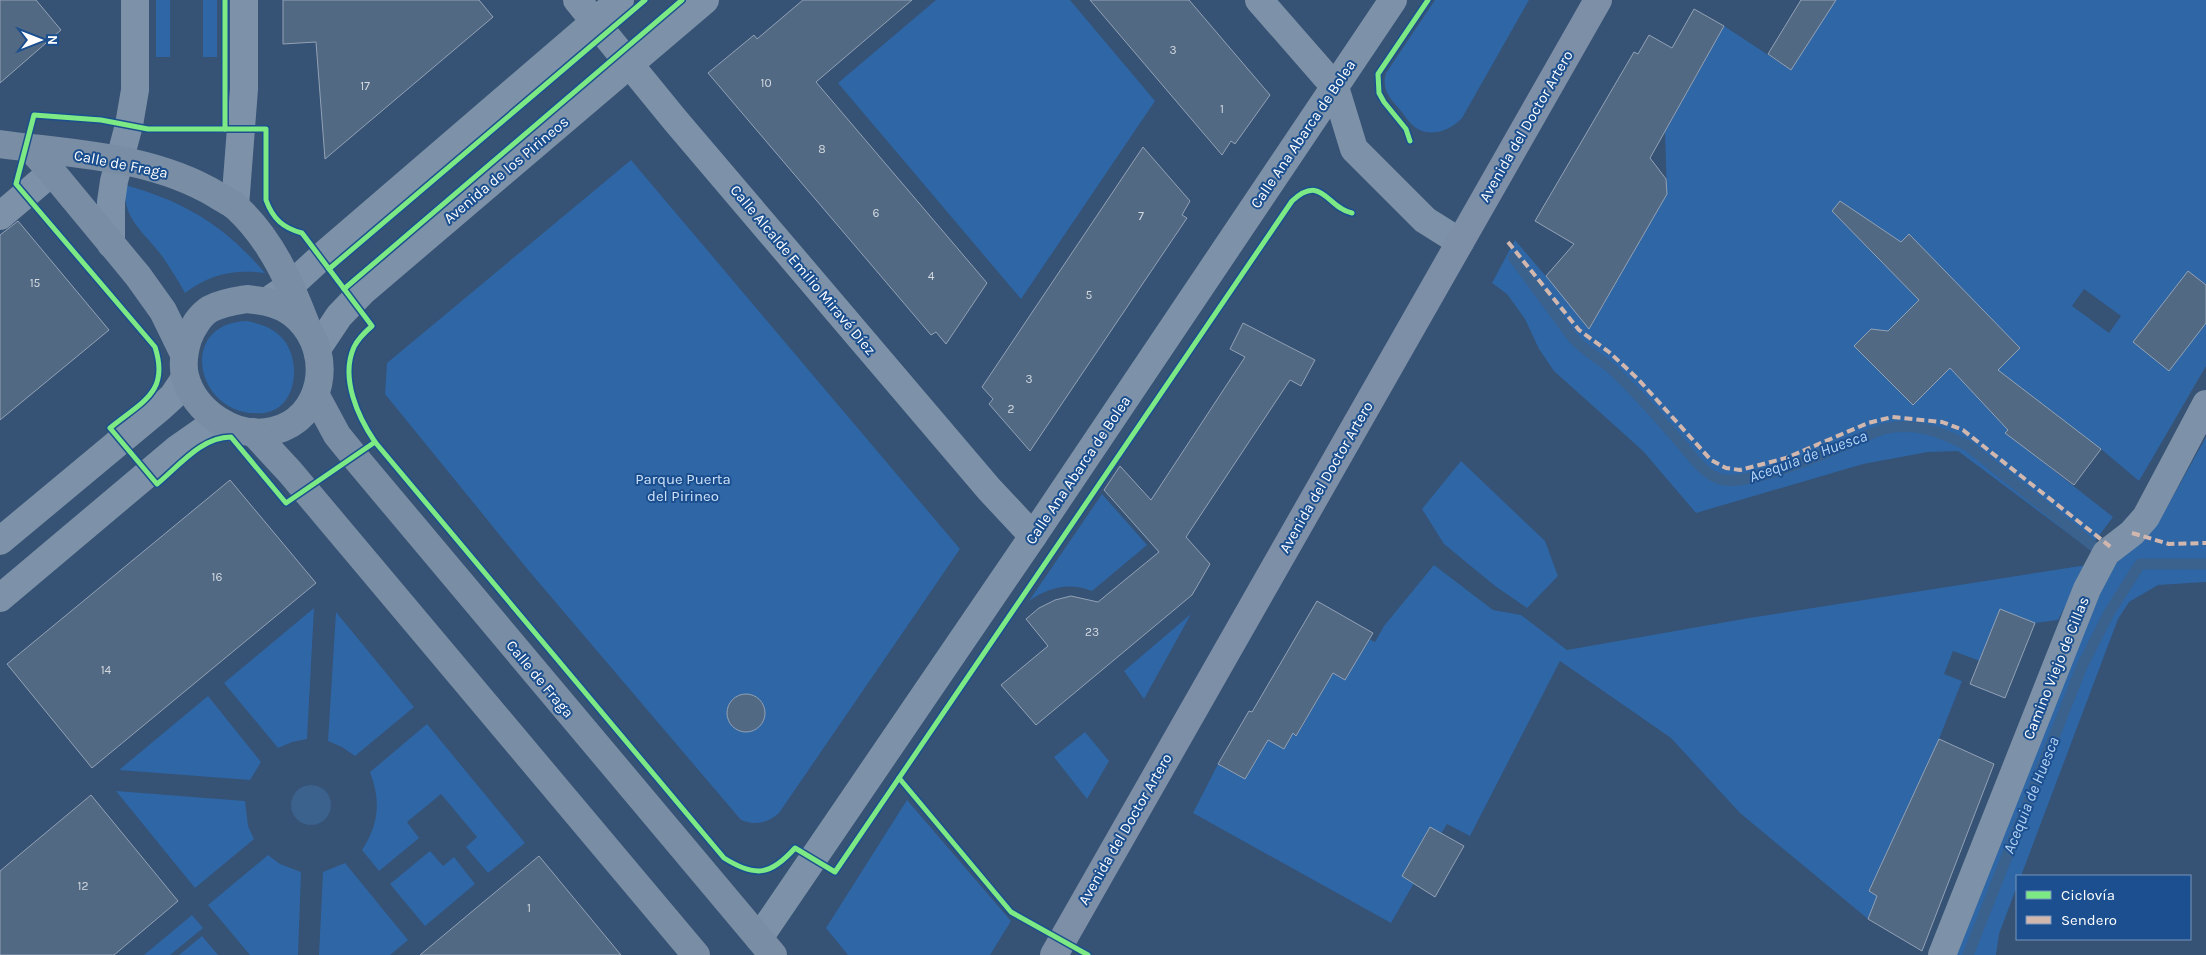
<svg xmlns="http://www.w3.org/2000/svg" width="2206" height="955" font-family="Karla,sans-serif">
<rect width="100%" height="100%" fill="#365274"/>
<g fill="#2f66a5" fill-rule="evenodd">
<rect x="156" y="0" width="14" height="57"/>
<rect x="203" y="0" width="14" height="57"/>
<path d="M936,0H1070L1155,101L1021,299L838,83Z"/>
<path d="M1435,0H1529L1462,118C1451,130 1432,138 1416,128C1410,124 1405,116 1401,111C1390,98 1381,90 1386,73Z"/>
<path d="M1836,0H2206V366L2139,481L2101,449L2033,397L2006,433L2113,517L2089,549L1958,451L1928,452L1863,464L1696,513L1643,451L1554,371L1539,349L1525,319L1507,294L1492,283L1515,240L1590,328L1667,194L1665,132L1724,26L1791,70ZM2084,289L2121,316L2109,333L2072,306Z"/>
<path d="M631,160L960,549L779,813C767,823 756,826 741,820L529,571L385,394L387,363Z"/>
<path d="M125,185C184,201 225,226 265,273C234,269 210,274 185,293C178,280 170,268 162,256C143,231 122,219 125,185Z"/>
<path d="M247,321C261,324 274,328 283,339C302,361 297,409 264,413C196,420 175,323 247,321Z"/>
<path d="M2206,437V582L2158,585L2129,602L2118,619L2021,876H2017V886L1999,934L1996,955H1955L2097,589L2112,568L2166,509Z"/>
<path d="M1461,461L1545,541L1558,576L1527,608L1495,586L1444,544L1422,509Z"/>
<path d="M1102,494L1147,545L1092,591C1069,582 1049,587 1029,601Z"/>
<path d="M1434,565L1493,610L1521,615L1567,650L1749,618L2087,565L2058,620L2035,623L1980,661L1953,651L1944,674L1962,681L1939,739L1869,891L1877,896L1868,919L1740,813L1671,738L1560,661L1470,836L1447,824L1441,834L1429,828L1414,855L1426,862L1391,923L1193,813L1218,764L1245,779L1268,740L1284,749L1293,733L1297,735L1323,691L1336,657L1344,663L1337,676L1345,680L1369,639L1375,642L1384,626Z"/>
<path d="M314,608L307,739L292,742L278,748L224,683Z"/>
<path d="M336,612L414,707L355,756L342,747L328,741Z"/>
<path d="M1191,614L1144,699L1124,671Z"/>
<path d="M208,696L261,762L250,780L119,770Z"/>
<path d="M427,724L525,843L488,873L466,847L477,837L441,794L407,822L419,838L379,871L362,850C379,824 381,801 370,772Z"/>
<path d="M1085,732L1109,761L1087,799L1054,757Z"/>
<path d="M116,791L245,801L248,826L254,839L195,888Z"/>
<path d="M907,800L1011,921L990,955H848L826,928Z"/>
<path d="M430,851L443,866L454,857L475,884L425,926L390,884Z"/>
<path d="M268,855L280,864L301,872L298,955H250L208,905Z"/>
<path d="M345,863L408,940L390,955H319L323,872Z"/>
<path d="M192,915L203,928L170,955H144Z"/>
<path d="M202,936L218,955H179Z"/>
</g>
<circle fill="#3b618d" cx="311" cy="805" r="20"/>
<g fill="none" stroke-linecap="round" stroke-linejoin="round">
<g stroke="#3b618d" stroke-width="11">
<path d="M1514,258L1573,338C1585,351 1601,359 1614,371C1639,395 1661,420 1684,447C1694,459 1707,477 1724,480C1759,485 1848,443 1883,429C1915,422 1940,431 1968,446L2097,549"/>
<path d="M1968,955L2082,666L2109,613L2140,564H2206"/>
</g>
</g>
<g fill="#526984" stroke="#92a2b6">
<path d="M0,0H36L61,30L0,83Z"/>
<path d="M283,0H479L493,17L325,159L316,42L283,44Z"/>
<path d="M803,0H912L816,82L987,283L946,344L936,332L931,335L708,73L754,35L757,39Z"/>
<path d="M1090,0H1189L1270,95L1235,144L1231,141L1222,155Z"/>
<path d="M1801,0H1836L1791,70L1768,54Z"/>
<path d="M1694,9L1724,26L1650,158L1666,179L1667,194L1589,329L1546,276L1574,244L1535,221L1634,52L1638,54L1649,35L1672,48Z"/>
<path d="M1143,147L1190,201L1182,215L1187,218L1030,451L989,404L993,399L982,387Z"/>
<path d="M1840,201L1901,242L1909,234L2020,348L1998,370L2101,449L2074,485L2005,433L2008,430L1950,368L1913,405L1854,346L1871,329L1888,331L1919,300L1832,211Z"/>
<path d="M18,221L109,330L0,420V235Z"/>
<path d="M2188,271L2206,285V323L2169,371L2133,342Z"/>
<path d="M1243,323L1315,360L1301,386L1290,380L1186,537L1210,564L1192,595L1036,725L1001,685L1048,646L1026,619L1039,608L1055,600L1071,596L1098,602L1159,552L1104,490L1120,466L1151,500L1245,357L1230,349Z"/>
<path d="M230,480L316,583L92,768L7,664Z"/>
<path d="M1317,601L1373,633L1345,680L1333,673L1296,736L1293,733L1284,749L1268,740L1245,779L1218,764L1249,711L1252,712Z"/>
<path d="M2000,609L2035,623L2005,698L1970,684Z"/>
<circle cx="746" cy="713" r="19"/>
<path d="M1939,739L1994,764L1922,951L1868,919L1877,896L1869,891Z"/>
<path d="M91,795L178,901L114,955H0V871Z"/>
<path d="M1430,827L1464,846L1435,897L1402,876Z"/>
<path d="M539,856L621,955H420L481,904Z"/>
</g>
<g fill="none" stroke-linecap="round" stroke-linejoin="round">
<g stroke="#7d92a8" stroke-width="28">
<path d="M577,0L675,120L989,489L1033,536"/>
<path d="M1259,0L1335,87L1354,149L1425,220L1460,242"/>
<path d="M235,206L244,89V0"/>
<path d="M0,216L52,172"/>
<path d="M111,244V202L114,181L129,125L135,90V0"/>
<path d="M272,298L291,285L329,250L620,0"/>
<path d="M317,349L339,316L363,291L705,0"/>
<path d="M759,938L1033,536L1393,0"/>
<path d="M1942,955L2087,589L2106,553L2132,533L2146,517L2206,404"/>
</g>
<g stroke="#7d92a8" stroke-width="28">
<path d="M0,541L161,407L173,396L185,378"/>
<path d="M0,598L177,449L207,428L222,423"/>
</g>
<g stroke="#798da4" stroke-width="28">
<path d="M0,144C73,154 152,156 217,195C223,199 230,202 236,207C272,240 290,283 307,327"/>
<path d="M30,148L52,172L138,276L163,311L184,354"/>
<path d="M247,299C266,301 284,304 299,319C334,354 324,419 273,431C236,440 194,412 185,376C182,363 184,352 188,339C192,328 200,315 210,309C221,303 235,301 247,299Z"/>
<path d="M316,396L337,435L354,456L773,955"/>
<path d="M253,432L290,472L696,955"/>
</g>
<path stroke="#7d8ea7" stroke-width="28" d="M1054,955L1598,0"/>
<g stroke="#d1b7ad" stroke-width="4" stroke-dasharray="8 4" stroke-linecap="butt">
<path d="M1508,242L1579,330L1609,352L1638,379L1711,460L1726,468L1740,470L1786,458L1868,423L1892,417L1942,422L1963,430L2112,548"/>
<path d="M2132,533L2169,544L2206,543"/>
</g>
<g stroke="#1b4f8f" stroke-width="8">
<g id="cycleway">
<path d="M225,0V129"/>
<path d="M34,115L101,120L148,129H266V200C273,219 283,228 302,233L372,326C365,332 358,339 354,347C340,378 358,417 375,442L286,503L231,437C201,437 179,466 157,484L110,428C141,402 170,393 155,347L16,184Z"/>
<path d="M1410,141L1406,129L1384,102L1379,93L1378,74L1428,0"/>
<path d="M329,269L645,0"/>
<path d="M344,289L682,0"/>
<path d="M375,442L724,858C756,878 771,875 795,848L835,872L1292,201C1322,173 1327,208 1352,213"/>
<path d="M899,778L1011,912L1088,955"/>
</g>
</g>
<use href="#cycleway" stroke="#7ce984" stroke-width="5"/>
</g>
<g text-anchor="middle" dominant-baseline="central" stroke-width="4" stroke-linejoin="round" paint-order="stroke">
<g font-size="12" fill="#d4dae0">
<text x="1173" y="50">3</text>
<text x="766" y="83">10</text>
<text x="365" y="86">17</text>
<text x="1222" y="109">1</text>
<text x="822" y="149">8</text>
<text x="876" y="213">6</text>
<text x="1141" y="216">7</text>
<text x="931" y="276">4</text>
<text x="35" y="283">15</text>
<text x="1089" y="295">5</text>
<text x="1029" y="379">3</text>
<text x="1011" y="409">2</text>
<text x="217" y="577">16</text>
<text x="1092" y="632">23</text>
<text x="106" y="670">14</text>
<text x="83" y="886">12</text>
<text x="529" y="908">1</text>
</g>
<g font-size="15" fill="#fff" stroke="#1b4f8f">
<text transform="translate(1526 126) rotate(-60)">Avenida del Doctor Artero</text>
<text transform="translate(1303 134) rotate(-56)">Calle Ana Abarca de Bolea</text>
<text transform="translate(121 164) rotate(11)">Calle de Fraga</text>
<text transform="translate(506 170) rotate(-40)">Avenida de los Pirineos</text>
<text transform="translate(803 270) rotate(50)">Calle Alcalde Emilio Miravé Díez</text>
<text transform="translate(1078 470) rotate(-56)">Calle Ana Abarca de Bolea</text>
<text transform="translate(1326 477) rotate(-60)">Avenida del Doctor Artero</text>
<text transform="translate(2056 668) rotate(-68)">Camino Viejo de Cillas</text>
<text transform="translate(540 679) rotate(50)">Calle de Fraga</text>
<text transform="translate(1125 829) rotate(-60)">Avenida del Doctor Artero</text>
</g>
<g font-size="15" fill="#cfe3fa" stroke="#1b4f8f">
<text x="683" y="479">Parque Puerta<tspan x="683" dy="17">del Pirineo</tspan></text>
</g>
<g font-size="16" font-style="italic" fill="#b5d3f5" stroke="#1b4f8f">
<text transform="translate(1808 456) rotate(-20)">Acequia de Huesca</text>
<text transform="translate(2031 795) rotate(-68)">Acequia de Huesca</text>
</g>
</g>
<rect x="2016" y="875" width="175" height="65" fill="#1b4f8f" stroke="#7695bc"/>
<rect x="2026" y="891" width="25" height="8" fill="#7ce984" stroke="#7695bc"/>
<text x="2061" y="900" font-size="15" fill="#ffffff">Ciclovía</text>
<rect x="2026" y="916" width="25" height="8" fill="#d1b7ad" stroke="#7695bc"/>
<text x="2061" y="925" font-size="15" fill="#ffffff">Sendero</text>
<g transform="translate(40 40) rotate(90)" stroke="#1b4f8f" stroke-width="4" paint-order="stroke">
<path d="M0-4L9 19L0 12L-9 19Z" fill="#ffffff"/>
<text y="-8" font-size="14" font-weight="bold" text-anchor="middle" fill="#ffffff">N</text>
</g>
</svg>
